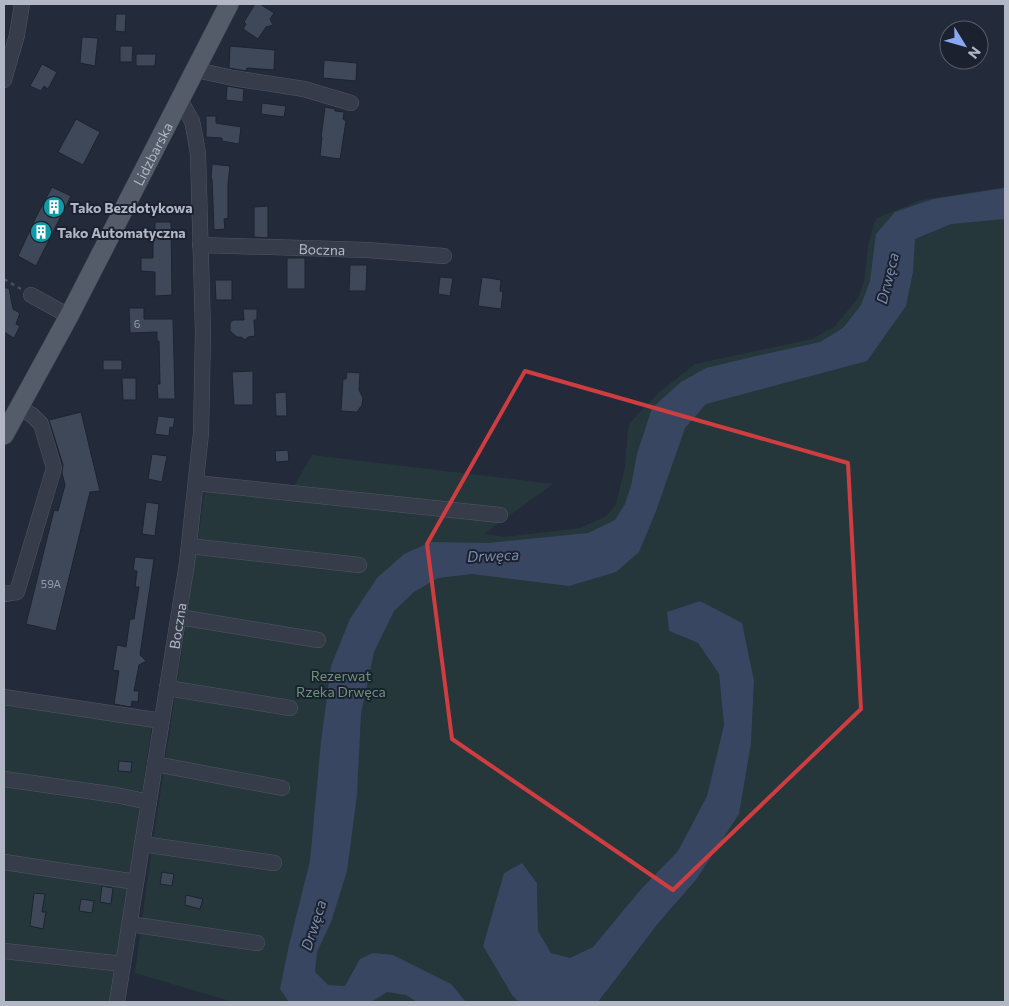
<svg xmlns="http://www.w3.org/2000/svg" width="1009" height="1006" font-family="Commissioner,sans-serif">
<rect width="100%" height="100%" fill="#232a39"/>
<g fill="#25373b">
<path d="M1005,187V1002H598L660,921L696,880L739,814L751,744L754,681L700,601L667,612L669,631L698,643L719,674L724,725L707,796L678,851L641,889L593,947L570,959L551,953L538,931L537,883L522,863L504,873L483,946L512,995L519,1002H233L135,973C156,808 185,644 206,480L293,488L312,455L553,484L484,534L504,537L580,528L606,516L616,504L625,467L628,428L630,423L658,393L695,364L812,339L834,327L858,298L864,282L868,246L874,223L877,218L921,200Z"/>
<path d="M4,693L153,716L112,1002H4Z"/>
</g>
<g fill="#394662">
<path d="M1005,188V219L951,224L915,239L913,272L906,306L867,361L706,404L685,428L656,511L639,552L616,572L569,586L472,574L438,578L414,592L394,611L374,652L361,713L357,795L347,871L331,922L317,952L315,972L328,985L345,986L360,959L373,953L393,955L451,984L466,1002H417L406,995L387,992L371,1002H289L280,989L289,945L310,861L321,742L331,666L350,619L377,578L404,554L431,542L488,543L588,533L615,520L625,504L631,486L637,454L652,408L681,382L706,368L756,356L820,342L843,328L861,305L870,281L876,234L895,212L933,199Z"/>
<path d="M700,601L742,623L754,681L751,744L739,814L696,880L660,921L598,1002H519L512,995L483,946L504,873L522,863L537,883L538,931L551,953L570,958L593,947L641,889L678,851L707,796L724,725L719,674L698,643L669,631L667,612Z"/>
</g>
<g fill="#3f4859" stroke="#1d2330">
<path d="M255,4H260L274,13L270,19L273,25L266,27L258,39L243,29L246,24L244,22Z"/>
<path d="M116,14H126L125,32L115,31Z"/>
<path d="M82,37L98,38L95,66L80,63Z"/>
<path d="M120,46H133L132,62H120Z"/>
<path d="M230,46L275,50L274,70L247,68L246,71L229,68Z"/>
<path d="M136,54H156L155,66H136Z"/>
<path d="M324,60L357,63L356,81L323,78Z"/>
<path d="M42,64L57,72L48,89L44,86L41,91L30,86Z"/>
<path d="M227,86L244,89L243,102L226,100Z"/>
<path d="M262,103L286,106L284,117L261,114Z"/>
<path d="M325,107L335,109V111L344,112L343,119L346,121L340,159L320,156L322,137H321Z"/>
<path d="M206,116H216V123L241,127L239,144L222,141V138L206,137Z"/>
<path d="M76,119L100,132L83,165L58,152Z"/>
<path d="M212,164L230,166L228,184V218L224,219L225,229L214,230L212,179L211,178Z"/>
<path d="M52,187L71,196L36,266L18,256L36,217Z"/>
<path d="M268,206V238L254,237V207Z"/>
<path d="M155,222H171L172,295L155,296V272L141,271V258H153V230H155Z"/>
<rect x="287" y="258" width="18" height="31"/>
<path d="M350,265H367L366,291H349Z"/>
<path d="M440,277L453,278L450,296L438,294Z"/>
<path d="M482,277L501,280L500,291L503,292L501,309L478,306Z"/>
<path d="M215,280H232V300H216Z"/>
<path d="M4,288H9L13,309L20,313L16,324L20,326L14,338L4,332Z"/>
<path d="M129,308H144V319H173L175,399H158L157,384H160L159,341H157V332L130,333Z"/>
<path d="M243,309H257V320H254L255,336L248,337L245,340L241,337H237L230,331V323L233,320H244Z"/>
<rect x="103" y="360" width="19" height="10"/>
<path d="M253,371V405H234L232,372Z"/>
<path d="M347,372L360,373L359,390L363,398L362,405L357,412L341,411L343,379H346Z"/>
<path d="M122,378H136V400H123Z"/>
<path d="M286,392L287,416H276L275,393Z"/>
<path d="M81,412L100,491L90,492L56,631L26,624L54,510L58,511L65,485L62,473L63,465L49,420Z"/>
<path d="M158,416L175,418L173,428L170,427L169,436L155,434Z"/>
<path d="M288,450L289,461L276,462L275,451Z"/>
<path d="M152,454L167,456L162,482L148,479Z"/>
<path d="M146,502L159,504L155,536L142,534Z"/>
<path d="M135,557L154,559L140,655L146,661L139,665L134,691H139L138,702L132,701L131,707L114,704L119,671L113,670L117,645L126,647L130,619H134L139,587H135L137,571L133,570Z"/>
<path d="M119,761L132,762L131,772L118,771Z"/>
<path d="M162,872L174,874L172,886L160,884Z"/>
<path d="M102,886L113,888L111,904L100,902Z"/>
<path d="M34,893L45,894L42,912H46L43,929L30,926Z"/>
<path d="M186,895L203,899L200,909L185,905Z"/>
<path d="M81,899L94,901L92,913L79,911Z"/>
</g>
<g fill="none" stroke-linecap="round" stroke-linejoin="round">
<g stroke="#515764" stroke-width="16">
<g id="minor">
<path d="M196,70L233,78L304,89L351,103"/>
<path d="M4,80L17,35L22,4"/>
<path id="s1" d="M200,245L367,250L444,256"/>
<path d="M31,295L69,316"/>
<path d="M196,483L500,515"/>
<path d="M189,546L359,565"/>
<path d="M4,594L17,592L54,468L41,424L32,415L19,408"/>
<path d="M179,617L318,640"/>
<path d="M167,688L290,708"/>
<path d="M4,697L162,721"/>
<path d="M155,764L282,788"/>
<path d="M4,779L116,795L149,802"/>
<path d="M142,844L274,863"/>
<path d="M4,862L136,882"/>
<path d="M130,924L257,943"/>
<path d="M4,951L123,964"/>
<path id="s2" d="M117,1002L187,563L201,433L203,332L198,154L195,136L192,121L180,100"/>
</g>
</g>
<g stroke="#3f4552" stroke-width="20">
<g id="major">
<path id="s3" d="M4,435L69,316L229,4"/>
</g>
</g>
<path stroke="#425257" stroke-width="2.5" stroke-dasharray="4 4" stroke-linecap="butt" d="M4,279L21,289"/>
<use href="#minor" stroke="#363c49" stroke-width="15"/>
<use href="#major" stroke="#545b69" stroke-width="19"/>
</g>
<path fill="none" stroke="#d03d40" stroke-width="4" stroke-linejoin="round" d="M525,371L848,463L861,709L673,890L452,739L427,544Z"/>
<defs>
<g id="building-disc" transform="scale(1.125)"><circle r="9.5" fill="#0f9aa8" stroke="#1b212e"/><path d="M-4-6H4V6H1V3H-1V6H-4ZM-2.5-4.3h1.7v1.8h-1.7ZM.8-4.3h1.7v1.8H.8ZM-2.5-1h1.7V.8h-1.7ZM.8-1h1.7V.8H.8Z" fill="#fff"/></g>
</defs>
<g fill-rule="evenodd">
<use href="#building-disc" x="54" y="207"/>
<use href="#building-disc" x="41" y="232"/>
</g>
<g text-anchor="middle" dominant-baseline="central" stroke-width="4" stroke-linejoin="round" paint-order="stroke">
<g font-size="11" fill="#949baa">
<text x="137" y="323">6</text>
<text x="51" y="583">59A</text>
</g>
<g font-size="14" fill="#b1b7c5" stroke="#1b212e">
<text stroke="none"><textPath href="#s3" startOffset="318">Lidzbarska</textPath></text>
<text stroke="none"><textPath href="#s1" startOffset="122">Boczna</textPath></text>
<text stroke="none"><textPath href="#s2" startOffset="381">Boczna</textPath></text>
</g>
<g font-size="14" font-weight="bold" fill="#b1b7c5" stroke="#1b212e" text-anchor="start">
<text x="70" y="207">Tako Bezdotykowa</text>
<text x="57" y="232">Tako Automatyczna</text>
</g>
<g font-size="14" fill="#699577" stroke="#1b212e">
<text x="341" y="675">Rezerwat<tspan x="341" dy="16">Rzeka Drwęca</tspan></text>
</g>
<g font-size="15" font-style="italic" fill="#7a8bac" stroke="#1b212e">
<text transform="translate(887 278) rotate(-76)">Drwęca</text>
<text transform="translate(493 555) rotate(-2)">Drwęca</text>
<text transform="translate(313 925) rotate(-72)">Drwęca</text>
</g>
</g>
<rect width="1009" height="1006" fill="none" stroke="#b1b7c5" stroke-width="10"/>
<g transform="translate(964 45) rotate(127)"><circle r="24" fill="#1b212e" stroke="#575d6a"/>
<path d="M0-4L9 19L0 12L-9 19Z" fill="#89a7f3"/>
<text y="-8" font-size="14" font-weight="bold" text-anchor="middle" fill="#b1b7c5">N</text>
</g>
</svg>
